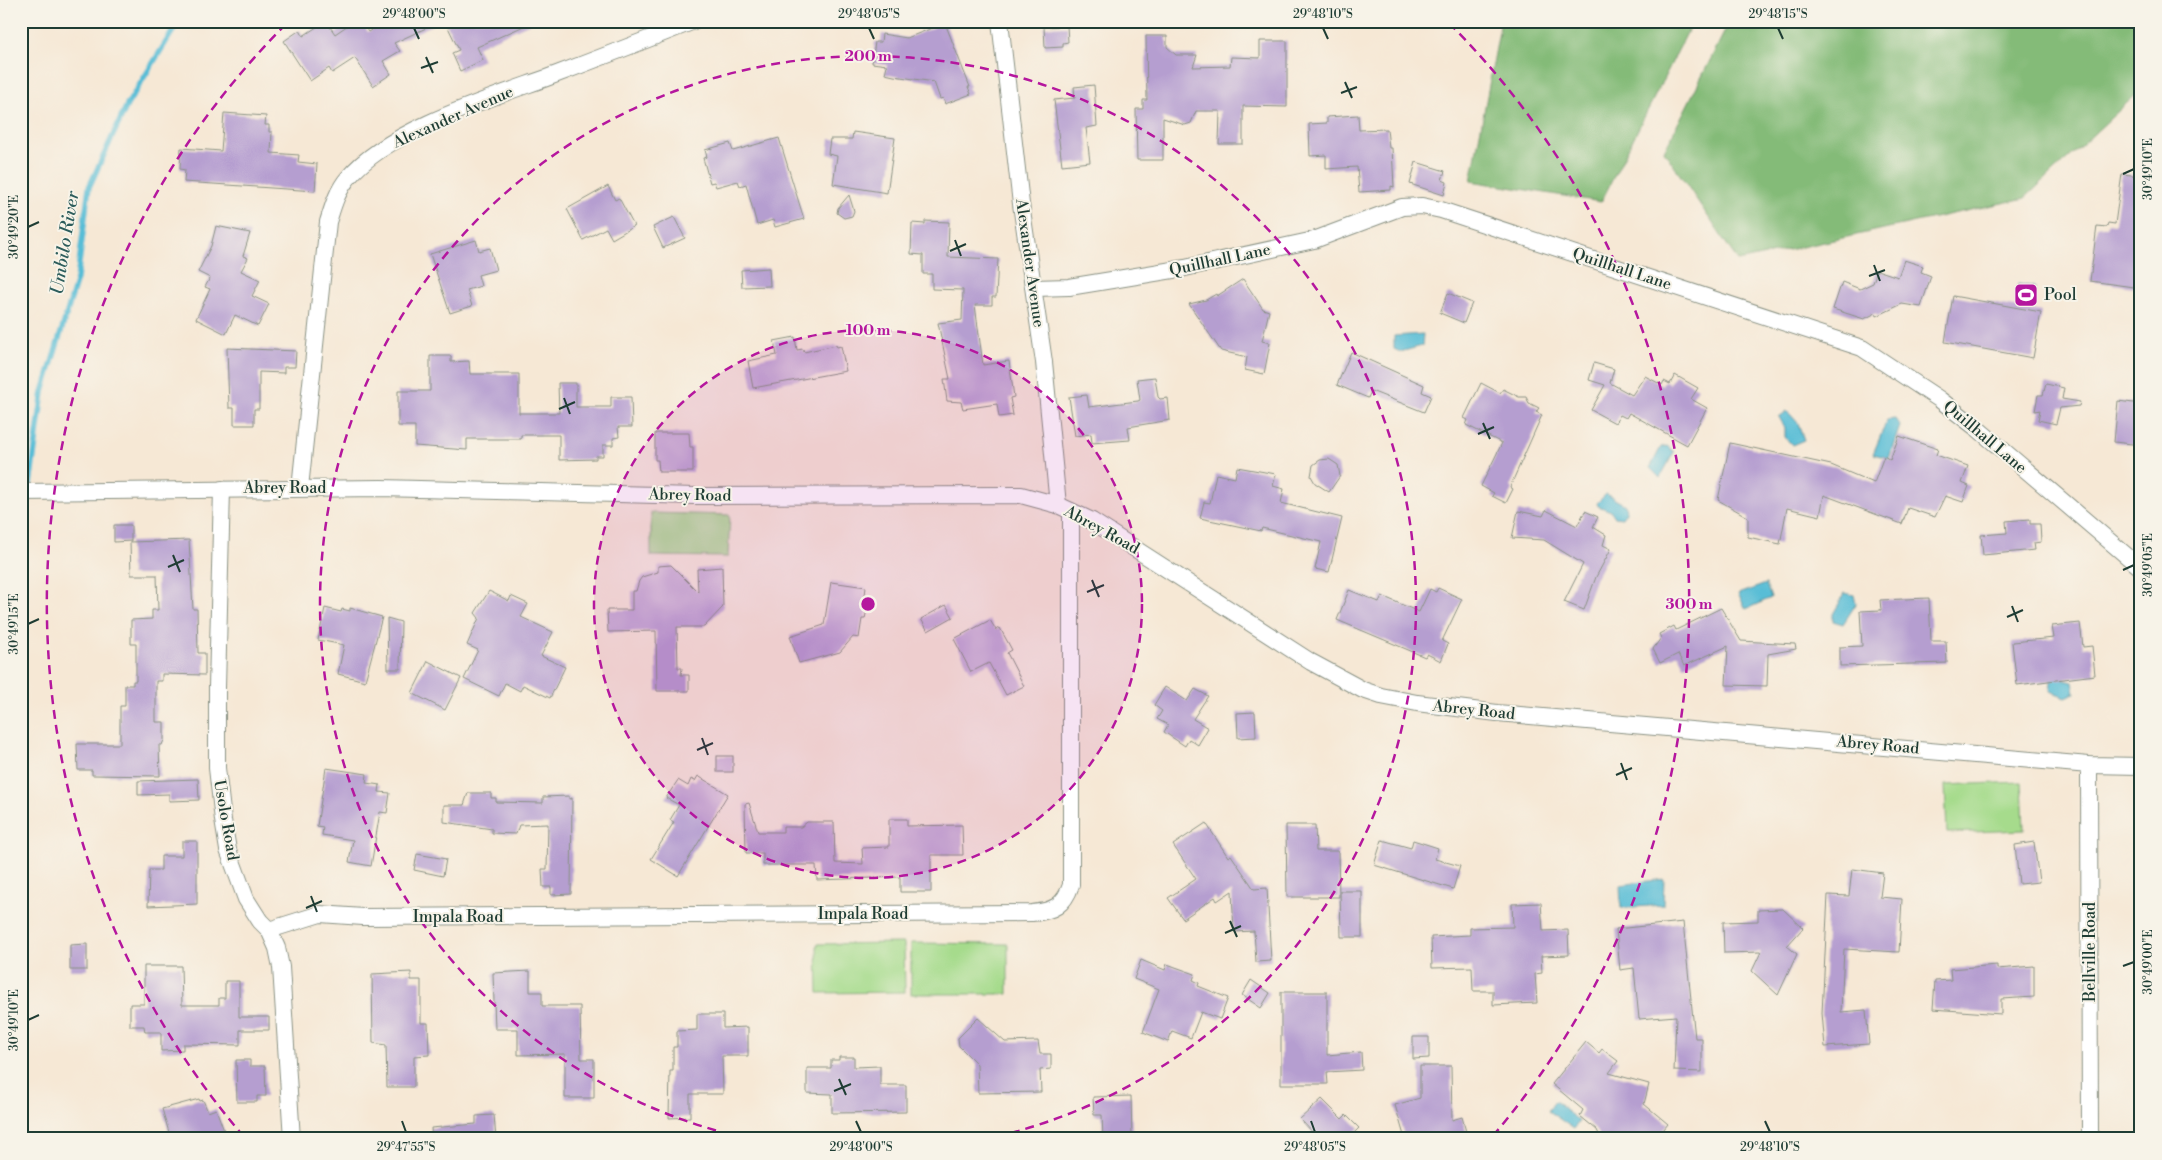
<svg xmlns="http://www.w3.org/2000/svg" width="2162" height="1160" font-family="'Libre Bodoni',serif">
<rect width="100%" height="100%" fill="#f7f3e8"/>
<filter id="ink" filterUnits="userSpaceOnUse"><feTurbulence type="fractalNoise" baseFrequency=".02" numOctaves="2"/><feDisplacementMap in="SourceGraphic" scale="10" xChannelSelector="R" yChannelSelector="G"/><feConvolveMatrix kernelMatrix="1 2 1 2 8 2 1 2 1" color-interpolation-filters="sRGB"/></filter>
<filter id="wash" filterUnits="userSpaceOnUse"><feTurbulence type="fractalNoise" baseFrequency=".0096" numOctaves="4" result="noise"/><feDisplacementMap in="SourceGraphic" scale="20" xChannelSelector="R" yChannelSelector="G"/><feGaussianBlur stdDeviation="1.12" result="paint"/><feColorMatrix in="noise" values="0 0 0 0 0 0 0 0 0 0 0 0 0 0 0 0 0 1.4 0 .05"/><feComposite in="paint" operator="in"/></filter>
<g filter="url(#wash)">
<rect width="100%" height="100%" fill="#f6e8d5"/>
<g fill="#a6db8c" stroke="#628c60">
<path d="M651,513L730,515L728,557L651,556Z"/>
<path d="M2022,782L2024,830L1947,833L1945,785Z"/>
<path d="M904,943L905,992L818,993L817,944Z"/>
<path d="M911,943L1008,944V994H911Z"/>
</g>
<g fill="#84bb78" stroke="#527c56">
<path d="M1501,21H1693L1601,202L1471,181Z"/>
<path d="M1730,21H2141V90L2025,198L1738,261L1664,151Z"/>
</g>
<g fill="#58bdd6" stroke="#3c7d85">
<path d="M2018,284L2035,287L2033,305L2016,303Z"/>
<path d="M1423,334L1422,346L1400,352L1394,349V336Z"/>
<path d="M1787,411L1798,423L1804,440L1792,445L1785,437V428L1779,417Z"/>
<path d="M1895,419L1900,426L1889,458L1873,454L1887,420Z"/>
<path d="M1667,446L1674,452L1660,478L1650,468L1661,447Z"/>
<path d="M1606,494L1625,505L1626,512L1622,518L1615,517L1611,511L1598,506L1597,503Z"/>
<path d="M1766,584L1771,598L1746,609L1738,594Z"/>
<path d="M1845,593L1854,595L1856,604L1843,624L1833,621V614Z"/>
<path d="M2052,672L2065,680L2073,682L2075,693L2066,697L2050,691Z"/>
<path d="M1664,879L1663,905L1621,908L1620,885Z"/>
<path d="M1555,1101L1579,1121L1574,1129L1548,1111Z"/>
</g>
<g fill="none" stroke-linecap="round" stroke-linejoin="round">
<path stroke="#58bdd6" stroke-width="5.5" d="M21,548L43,392L77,279L89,187L127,105L179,21"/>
</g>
<g id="blocks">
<g fill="#b59ed0">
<path d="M326,21L335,34L354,21H361L368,32L385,21H441L394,43L400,51L383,61L391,74L373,86L355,58L332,73L329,68L310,81L284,41L300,30L303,36Z"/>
<path d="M445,21H535L477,47L483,60L460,71L452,53L459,50Z"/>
<path d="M945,23L970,87H968L971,94L945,104L943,98L940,99L934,82L894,76L885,74L887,65L872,63L875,42H881L882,34L907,38Z"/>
<path d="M1067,26L1068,42L1063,43V47L1045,48L1044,27Z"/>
<path d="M1146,36H1167V47L1176,55H1197L1193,67L1230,66L1231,57L1260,58V41H1287V107L1243,106V144H1219L1220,111H1196L1191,123L1185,125L1163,118V160H1137L1136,109H1143V100H1147Z"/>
<path d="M1094,85L1097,126L1086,128L1090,162L1062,165L1054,100L1075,98L1074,87Z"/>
<path d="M224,113L266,116L265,125H269V132H272L271,153L299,155L298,162L317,164L315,191L184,182L185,170L180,169L181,148L221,151Z"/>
<path d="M1358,115L1359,130L1387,129L1389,148H1392L1394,187L1391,186V190L1359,192L1357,167L1326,169V155L1310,156L1309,124L1327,123V117Z"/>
<path d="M853,132L895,138L887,193L833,184L837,156L828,154L830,139H852Z"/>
<path d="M779,138L804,219L775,227L773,220L757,225L746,184L740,186L738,181L716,187L714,182L710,183L703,158L707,157L705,150L730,143L733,151Z"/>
<path d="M1416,162L1445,171L1442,180L1447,182L1444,195L1410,184Z"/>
<path d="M2122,174L2141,176V288L2090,281L2097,226L2107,227L2108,223L2115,224Z"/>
<path d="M608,186L615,200L619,198L634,226L612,239L606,228L583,240L567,209Z"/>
<path d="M849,195L854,211L852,216L844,218L837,213L838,208Z"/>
<path d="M674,217L685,238L663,248L653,227Z"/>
<path d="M925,221L949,222L948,257L998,259L996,297H992V305H975L983,365L1009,361L1014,397L1010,398L1013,415L999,417L997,404L963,409L961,402L947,401L944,379H950L938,323L962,320L963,290L932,289V274H923V255L911,254L912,223L925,224Z"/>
<path d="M216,226L250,233L243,256L248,258L241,271L260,280L252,296L269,304L258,326L235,315L226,334L196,319L210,289L205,287L210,278L198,272L211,246Z"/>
<path d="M476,240L479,251L490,248L496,270L478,275L481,286L467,290L472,306L450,313L430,254Z"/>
<path d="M1904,260L1923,266L1921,272L1931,276L1921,307L1902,304L1877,316L1876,313L1864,319L1833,309L1842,282L1860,289L1873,283L1877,270L1898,277Z"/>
<path d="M769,268L770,286L742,287L741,270Z"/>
<path d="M1243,279L1263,309L1269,311L1262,341L1270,343L1264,374L1245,370L1247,357L1221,351L1189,304L1206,300L1216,294L1217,296Z"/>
<path d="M1448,293L1472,303L1464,323L1440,313Z"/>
<path d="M1953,296L2041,312L2033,358L1945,342Z"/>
<path d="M795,337L797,350L803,349L804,352L836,345L837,347L841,346L846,371L753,388L748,361L777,355L774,341Z"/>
<path d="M227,348L296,351L295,367H284V373L259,372V409H254V425H234V408H229Z"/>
<path d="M1351,352L1424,385L1422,392L1431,396L1424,412L1371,391L1368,398L1337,385Z"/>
<path d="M430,356H451V362L469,361L470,374H519V413H559L558,383H576V407H611V397H631L632,427H618L619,437L613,438V445H603V456H596V459L559,460V435H521V439H467V450L415,446V426H398V391H430Z"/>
<path d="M1594,363L1614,369L1610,383L1632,395L1645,376L1662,385L1664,381L1670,384L1675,375L1698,388L1691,399L1707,408L1687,445L1629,413L1626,418L1620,415L1615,423L1591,410L1605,385L1589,380Z"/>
<path d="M1155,377L1158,397L1160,399L1168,398L1170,420L1128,427L1130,440L1092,443L1091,434L1075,436L1069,397L1087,395L1089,407L1138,401L1140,400L1137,379Z"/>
<path d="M1481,383L1500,393L1503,389L1519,397H1526L1529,403L1539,408L1536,412L1542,415L1510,487L1513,489L1506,503L1492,496L1494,493L1481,486L1502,443L1466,425L1468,420L1464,418Z"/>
<path d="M2046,384L2064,388L2062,399L2080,402L2079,406L2060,408L2056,424L2038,420L2040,410L2035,411L2038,395H2043Z"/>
<path d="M2118,401L2141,404V445L2114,442Z"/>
<path d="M655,433H689L690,447H693V472H659L658,460H655Z"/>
<path d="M1899,436L1938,449L1936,455L1968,466L1962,483L1969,486L1963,502L1945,496L1935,517L1908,508L1902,524L1824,495L1820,516L1787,508L1780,544L1748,537V517L1718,500L1730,443L1831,465L1874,483L1884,456L1890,460Z"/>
<path d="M1329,459L1338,465L1340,476L1329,492L1315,483L1311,476L1313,465L1320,460Z"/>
<path d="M1237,467L1276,474L1273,486L1284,489L1281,503L1342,518L1329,572L1315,569L1321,542L1262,528L1261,531L1200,518L1204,502L1210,503L1216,474L1235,478Z"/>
<path d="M1546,510L1577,526L1585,511L1598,517L1593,527L1606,535L1603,545L1611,549L1596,577L1584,610L1564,602L1583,564L1544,540L1512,538L1518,511L1543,516Z"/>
<path d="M2030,519V524H2040L2041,542L2034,543L2035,550L1983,555L1981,535L2007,533L2006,521Z"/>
<path d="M114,525H131V541L114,542Z"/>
<path d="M189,540L193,609H197L198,653H205V675L162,674V681H156V722H164V740L162,745H159L160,776L92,775V770H78L77,744H120V706H125V685H133V681H136V644H131V620L152,619V610H158L157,575H131L130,542Z"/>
<path d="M671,565L698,592L697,569L722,567L723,607L704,627H677L678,668H682L681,675H689V691H657L656,631L608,632L607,610H632V591H636L639,581L642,577L658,572V566Z"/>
<path d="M831,582L866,587L864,603H868L865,619H862L859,638L853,637L840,652L799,663L790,636L824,625Z"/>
<path d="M1438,588L1462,599L1442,641L1448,644L1441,661L1427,654L1425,657L1337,620L1349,590L1379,602L1382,596L1419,612L1430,589L1436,592Z"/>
<path d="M489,591L509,601L511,596L528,604L521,617L553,632L541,656L565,667L550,698L523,685L520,691L505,683L499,696L464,679L478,650L467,645L479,618L475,613Z"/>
<path d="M1929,598L1931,641H1946L1947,663L1840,666V647L1862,646L1860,611L1881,610L1880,600Z"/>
<path d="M946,605L953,617L928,631L921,619Z"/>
<path d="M325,608L341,612L342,609L350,611V608L382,617L365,681L338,674L344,645L318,640Z"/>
<path d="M1721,608L1741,641L1795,644L1796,649L1768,654L1767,686L1726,685L1728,646L1684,666L1678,654L1660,663L1653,649L1661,638L1659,634L1674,626L1676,630Z"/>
<path d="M387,618L401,622L400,669H388Z"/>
<path d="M990,620L996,630L1000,628L1012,650L1007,653L1024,686L1006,695L989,663L971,672L954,639Z"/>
<path d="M2080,623L2083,647L2092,646L2095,675L2017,685L2012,642L2054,638L2052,626Z"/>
<path d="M428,661L461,678L445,710L412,693Z"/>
<path d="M1165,687L1187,701L1195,689L1208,696L1193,719L1208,728L1198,745L1189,739L1185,746L1164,732L1168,725L1157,719L1162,711L1154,705Z"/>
<path d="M1255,712L1256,737L1238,738L1237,713Z"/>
<rect x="717" y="756" width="16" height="16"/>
<path d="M326,768L367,774L366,783L380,785L379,792L390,793L387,813L380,812L371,866L349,862L353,840L322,835L323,827L317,826Z"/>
<path d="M698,776L728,794L678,876L651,859L674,822L670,820L679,805L666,798L678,780L688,786L691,779L695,781Z"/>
<path d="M198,779L199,800L169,801V794L138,795V781Z"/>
<path d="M468,793H491V798H496V802L543,803V797L569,796V799L572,798L571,894L551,895V887H543L542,869H547L548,824L519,825L516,834L492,833V829L444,822V805H464Z"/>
<path d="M749,803L758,832H783V827H801L807,822H834L835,863L863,864L862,848L889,847V819H907V826L962,825L963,855H931V892H900V877L817,880L816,865H763V853H746L745,804Z"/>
<path d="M1206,823L1228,857L1231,855L1254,889L1267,888L1271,961L1256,962L1254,931L1234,932L1232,891L1217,901L1215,897L1183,919L1168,898L1196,879L1173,845Z"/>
<path d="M1286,825H1315L1316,851H1338L1339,897H1287Z"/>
<path d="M1382,840L1411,848L1413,840L1438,848L1435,859L1460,866L1453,889L1374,865Z"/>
<path d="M182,841H197V904L148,906L149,870H161V856H182Z"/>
<path d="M2034,842L2039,882L2019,884L2015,845Z"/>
<path d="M417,854L446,859L443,876L414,870Z"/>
<path d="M1852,869L1883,873L1880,897L1902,899L1899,952L1844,949L1841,1012L1866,1010L1869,1044L1825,1047L1822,1013L1828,895L1849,896Z"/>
<path d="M1340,891H1362V937H1341Z"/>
<path d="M1541,903L1543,931L1568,930L1569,955L1541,956L1542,973L1535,974L1537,1003L1493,1005V991H1473L1472,967L1432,968L1431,937L1470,935V928L1513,927L1512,904Z"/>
<path d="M1783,909L1803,928L1787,946L1797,954L1778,995L1752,971L1761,952L1724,953L1723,922L1758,921V910Z"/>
<path d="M1683,922L1695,1038H1702V1072L1674,1071L1676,1016L1639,1019L1634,968L1620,970L1616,929Z"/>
<path d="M87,944V970H70V945Z"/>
<path d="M1141,960L1165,970L1167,964L1195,974L1193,980L1199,983L1198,986L1228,998L1220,1019L1201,1012L1191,1038L1172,1031L1168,1042L1143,1032L1159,989L1134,979Z"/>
<path d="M1997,965V969L2034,966V997L2001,999V1014L1933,1009L1935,981L1951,980L1950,969Z"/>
<path d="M144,966H181L182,1005H219V998H225V981H239V1017H269V1030H240V1045L183,1044V1050L161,1051V1032H145L144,1026H130V1004H144Z"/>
<path d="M530,971V992H542V1006H580L581,1059H594V1098H565V1054L518,1055V1029H495L493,973Z"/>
<path d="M411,972V980H421V1023H428L429,1055L414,1056V1087H387L386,1045L373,1043L372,974Z"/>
<path d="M1251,980L1270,993L1261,1008L1242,995Z"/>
<path d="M1281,992H1327V1055L1361,1052L1362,1070L1327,1072L1328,1084H1281Z"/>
<path d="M697,1014H723V1028L748,1027V1056H722L723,1094H690V1117L669,1118L670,1071H673V1047H677V1031L697,1030Z"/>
<path d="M978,1018L1005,1042L1038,1041L1040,1054H1051V1069L1040,1070L1041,1092L978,1093L977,1064L959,1046L958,1038Z"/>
<path d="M1413,1037H1429V1058L1413,1059Z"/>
<path d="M1586,1042L1599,1053L1602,1049L1618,1061L1609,1073L1649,1084L1644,1104L1668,1124L1656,1139H1601L1597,1130L1580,1116L1583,1110L1552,1084Z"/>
<path d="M839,1057H854V1067L880,1066V1085H906V1112L832,1113V1094L807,1093V1068H831V1060H839Z"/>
<path d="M236,1060H250V1066H265L266,1096H257V1102H237Z"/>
<path d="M1420,1066H1451L1452,1120L1462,1117L1468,1139H1405L1395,1105L1420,1098Z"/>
<path d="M1131,1096L1132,1139H1103L1102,1115H1094L1093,1097Z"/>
<path d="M199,1099L200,1101L203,1100L208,1112L216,1109L227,1139H171L162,1109Z"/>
<path d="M1322,1099L1342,1119L1346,1115L1359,1128L1348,1139H1319L1300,1119Z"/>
<path d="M494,1115L496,1139H432L431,1128L476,1124V1116Z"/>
</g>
</g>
</g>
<g filter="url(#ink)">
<use href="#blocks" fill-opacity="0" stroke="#8a9284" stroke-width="1"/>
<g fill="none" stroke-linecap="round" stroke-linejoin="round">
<g stroke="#8a9284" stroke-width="18">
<g id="street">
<path d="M1000,21L1021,204L1044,362L1058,505"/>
<path d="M1034,288L1069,287L1185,268L1314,240L1402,207L1422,206L1441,210L1862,348L1939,399L1978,429L2141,568"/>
<path d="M300,488L328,222C333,206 337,191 348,178C387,130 491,98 549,77C597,59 646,40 694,21"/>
<path d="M222,489L217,688V768L223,820L228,850L246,899L260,921L269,930L277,948L281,967L292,1139"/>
<path d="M21,492L381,488L695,496L1021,495L1058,505L1092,521L1311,662L1363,690L1381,696L1417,703L1497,713L2089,765L2141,766"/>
<path d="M2089,765L2090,1139"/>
<path d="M269,930L320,914L363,917L1032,913C1053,911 1064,906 1071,885V511"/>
</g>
</g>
<use href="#street" stroke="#fff" stroke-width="16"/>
</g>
</g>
<path fill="none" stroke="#1f3d34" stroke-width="2" d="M414,28L419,39M869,28L874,39M1323,28L1328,39M1778,28L1783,39M426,57L433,73M421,68L438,62M1345,82L1352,98M1341,93L1357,87M2123,174L2134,169M28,227L39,222M955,240L961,256M950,251L966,244M1874,265L1880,281M1869,276L1885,270M564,398L570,414M559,409L575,402M1483,423L1490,439M1478,434L1494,427M173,555L180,572M168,567L184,560M2123,570L2134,565M1092,580L1099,597M1087,592L1104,585M2012,606L2018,622M2007,617L2023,610M28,624L39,619M702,738L708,755M697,750L713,743M1621,763L1627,780M1616,775L1632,768M311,896L317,912M306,908L322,901M1230,921L1237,937M1225,933L1241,926M2123,966L2134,962M28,1020L39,1015M839,1079L846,1095M834,1091L851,1084M402,1121L406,1132M856,1121L861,1132M1311,1121L1315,1132M1765,1121L1770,1132"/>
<circle cx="868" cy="604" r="274" fill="#b5179e" fill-opacity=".12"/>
<g fill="none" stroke="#b5179e" stroke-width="2.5" stroke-dasharray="9 6">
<circle cx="868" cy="604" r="274"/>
<path d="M745 1138A548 548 0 1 1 991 1138"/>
<path d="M244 1137A821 821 0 0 1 287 23M1449 23A821 821 0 0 1 1492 1137"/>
</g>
<defs>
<g id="stadium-square" transform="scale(1.25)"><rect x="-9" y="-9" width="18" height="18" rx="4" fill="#b5179e" stroke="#f7f3e8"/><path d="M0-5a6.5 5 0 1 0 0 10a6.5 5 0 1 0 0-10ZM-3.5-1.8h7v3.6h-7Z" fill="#fff"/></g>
</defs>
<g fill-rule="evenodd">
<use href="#stadium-square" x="2026" y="295"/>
</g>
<g text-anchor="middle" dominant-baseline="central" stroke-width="4" stroke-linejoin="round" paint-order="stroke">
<g font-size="16" fill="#1f3d34" stroke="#f7f3e8">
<text transform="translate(453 117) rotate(-24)">Alexander Avenue</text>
<text transform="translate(1220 260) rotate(-12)">Quillhall Lane</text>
<text transform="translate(1030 263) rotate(82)">Alexander Avenue</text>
<text transform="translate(1622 269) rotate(18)">Quillhall Lane</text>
<text transform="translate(1985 437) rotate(40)">Quillhall Lane</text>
<text x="285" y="488">Abrey Road</text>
<text transform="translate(690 495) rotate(1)">Abrey Road</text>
<text transform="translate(1102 530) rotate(29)">Abrey Road</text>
<text transform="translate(1474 710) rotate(6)">Abrey Road</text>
<text transform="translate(1878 745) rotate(5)">Abrey Road</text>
<text transform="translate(226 820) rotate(80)">Usolo Road</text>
<text x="863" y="914">Impala Road</text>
<text x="458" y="917">Impala Road</text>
<text transform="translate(2090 952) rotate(-90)">Bellville Road</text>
</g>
<g font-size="16" fill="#1f3d34" stroke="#f7f3e8" text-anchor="start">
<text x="2044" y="295">Pool</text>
</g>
<g font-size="18" font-style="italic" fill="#2d5d5c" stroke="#f7f3e8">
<text transform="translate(65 243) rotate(-81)">Umbilo River</text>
</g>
</g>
<circle cx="868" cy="604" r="8" fill="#b5179e" stroke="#f7f3e8" stroke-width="2.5"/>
<g font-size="15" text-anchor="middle" font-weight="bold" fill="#b5179e" stroke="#f7f3e8" stroke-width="4" stroke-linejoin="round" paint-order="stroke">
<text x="868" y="61">200 m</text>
<text x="868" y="335">100 m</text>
<text x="1689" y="609">300 m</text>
</g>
<rect width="2162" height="1160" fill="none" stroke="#f7f3e8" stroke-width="55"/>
<rect x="28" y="28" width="2106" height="1104" fill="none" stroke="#1f3d34" stroke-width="2"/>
<g font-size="12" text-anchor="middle" fill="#1f3d34">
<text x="414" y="18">29°48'00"S</text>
<text x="869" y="18">29°48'05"S</text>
<text x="1323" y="18">29°48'10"S</text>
<text x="1778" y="18">29°48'15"S</text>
<text transform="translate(2148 169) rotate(-90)" y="4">30°49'10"E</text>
<text transform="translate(14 227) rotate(-90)" y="4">30°49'20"E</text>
<text transform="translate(2148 565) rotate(-90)" y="4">30°49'05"E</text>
<text transform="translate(14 624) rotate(-90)" y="4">30°49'15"E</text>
<text transform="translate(2148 962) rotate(-90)" y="4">30°49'00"E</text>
<text transform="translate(14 1020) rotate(-90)" y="4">30°49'10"E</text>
<text x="406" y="1151">29°47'55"S</text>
<text x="861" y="1151">29°48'00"S</text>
<text x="1315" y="1151">29°48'05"S</text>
<text x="1770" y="1151">29°48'10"S</text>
</g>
</svg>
